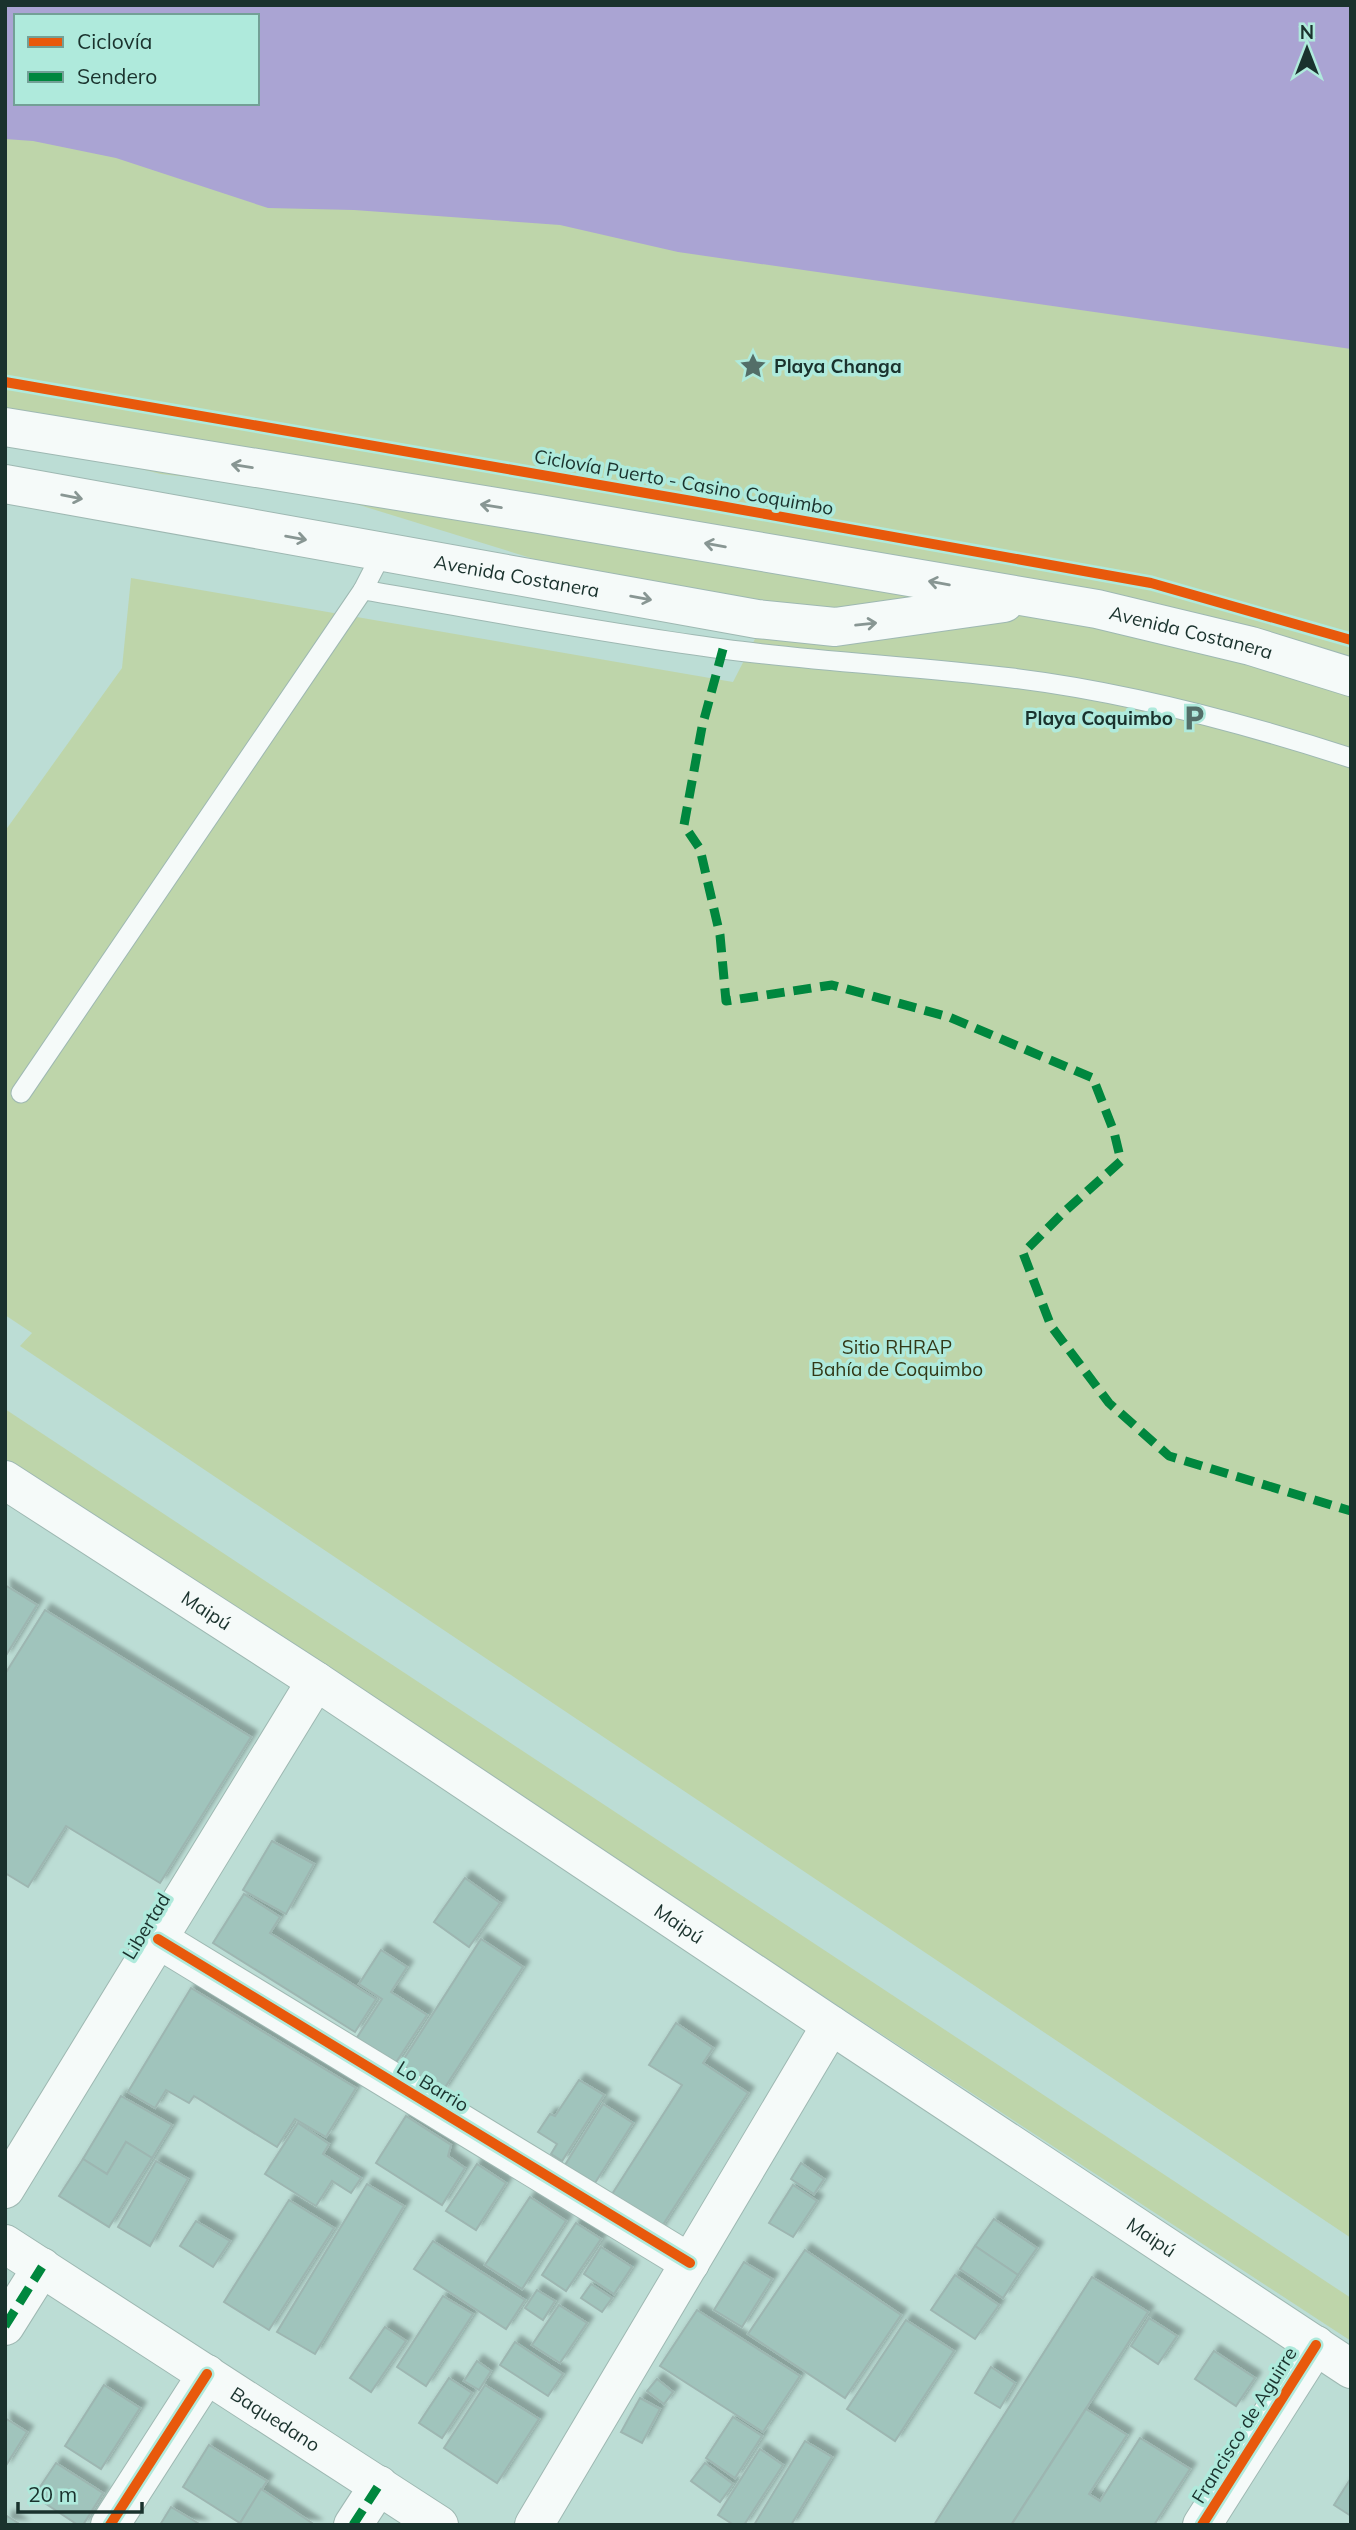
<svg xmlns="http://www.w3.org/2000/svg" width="1356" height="2530" font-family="Mulish,sans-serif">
<defs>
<filter id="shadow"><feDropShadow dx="6" dy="-6" stdDeviation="2" flood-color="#0004"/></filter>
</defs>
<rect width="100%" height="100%" fill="#bcddd5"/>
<g fill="#bed5aa" fill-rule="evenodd">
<path d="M5,5H1351V2238L20,1346L32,1333L5,1315V831L122,668L131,578L733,682L757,635L602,580L314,491L161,474L5,435ZM16,16H257V103H16Z"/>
<path d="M5,1409L1351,2298V2341L5,1461Z"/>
</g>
<path fill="#aaa4d3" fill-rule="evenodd" d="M5,5H1351V349L678,252L560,225L354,210L268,208L116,158L33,141L5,139ZM16,16H257V103H16Z"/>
<g fill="#a0c4bc" stroke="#9db6b1" stroke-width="2" filter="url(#shadow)">
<path d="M5,1585L37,1605L5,1657Z"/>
<path d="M45,1610L251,1737L160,1883L66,1826L28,1887L5,1873V1674Z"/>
<path d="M272,1841L314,1864L286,1914L243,1890Z"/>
<path d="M465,1878L500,1903L469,1947L434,1922Z"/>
<path d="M244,1894L280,1917L270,1933L376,1999L355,2032L213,1943Z"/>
<path d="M481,1939L523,1967L442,2092L400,2065Z"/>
<path d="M381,1950L407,1967L391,1992L427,2015L395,2064L356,2039L382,1999L359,1984Z"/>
<path d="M191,1988L356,2088L326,2137L295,2119L277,2147L194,2096L189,2103L166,2090L155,2108L128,2092Z"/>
<path d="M676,2023L713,2048L703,2063L748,2093L657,2234L607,2202L682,2085L649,2065Z"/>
<path d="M579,2080L604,2095L562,2161L551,2154L557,2144L538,2132L550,2114L555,2116Z"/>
<path d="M121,2096L172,2125L152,2158L126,2142L107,2174L83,2159Z"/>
<path d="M603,2104L633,2123L595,2183L565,2165Z"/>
<path d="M406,2116L451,2145L448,2156L465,2168L442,2205L376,2163Z"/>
<path d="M298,2123L329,2144L323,2154L361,2178L351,2193L332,2181L316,2206L265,2174Z"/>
<path d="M126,2142L152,2158L109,2227L59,2196L83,2159L107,2174Z"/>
<path d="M156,2161L188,2179L150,2246L118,2227Z"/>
<path d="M801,2163L824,2179L814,2194L791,2179Z"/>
<path d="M477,2164L506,2183L476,2230L446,2211Z"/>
<path d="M367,2184L404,2206L315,2354L277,2332Z"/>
<path d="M793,2185L817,2201L793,2237L769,2223Z"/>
<path d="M530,2197L566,2221L522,2289L485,2265Z"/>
<path d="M289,2200L334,2228L269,2330L224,2302Z"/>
<path d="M994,2219L1037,2248L1018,2275L975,2246Z"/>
<path d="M196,2221L230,2241L213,2267L180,2246Z"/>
<path d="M576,2223L601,2239L566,2291L542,2275Z"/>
<path d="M433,2241L525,2300L506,2329L414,2269Z"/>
<path d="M975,2246L1018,2275L1003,2298L960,2269Z"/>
<path d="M601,2247L632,2267L614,2294L584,2274Z"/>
<path d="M805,2250L901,2315L845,2398L748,2334Z"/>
<path d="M744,2262L772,2279L742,2327L714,2310Z"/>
<path d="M955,2275L999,2305L975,2339L931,2310Z"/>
<path d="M1092,2277L1148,2312L1011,2525H934Z"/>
<path d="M591,2284L612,2298L602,2312L581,2298Z"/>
<path d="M537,2290L555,2301L543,2320L525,2308Z"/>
<path d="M443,2296L473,2314L426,2386L397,2367Z"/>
<path d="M559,2305L587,2323L560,2363L532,2345Z"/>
<path d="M697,2310L800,2376L763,2432L660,2366Z"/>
<path d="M1149,2318L1177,2336L1158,2364L1131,2346Z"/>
<path d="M906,2320L954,2351L895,2441L847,2409Z"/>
<path d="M385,2327L406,2341L371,2392L350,2378Z"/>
<path d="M515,2342L563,2374L548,2396L500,2365Z"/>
<path d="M1214,2351L1255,2378L1236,2406L1195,2379Z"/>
<path d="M477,2361L491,2371L479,2390L464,2381Z"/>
<path d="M991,2367L1015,2383L1000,2408L975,2393Z"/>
<path d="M449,2378L472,2393L442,2438L419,2423Z"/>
<path d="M657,2379L673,2392L664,2404L647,2391Z"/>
<path d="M104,2385L140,2408L101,2469L65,2446Z"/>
<path d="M485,2385L539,2419L497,2483L444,2448Z"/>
<path d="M640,2398L660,2409L642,2443L621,2432Z"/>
<path d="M1086,2409L1127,2435L1089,2494L1100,2501L1140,2438L1190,2469L1154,2525L1012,2524Z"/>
<path d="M733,2417L762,2436L735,2478L706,2458Z"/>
<path d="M5,2418L27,2432L5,2467Z"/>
<path d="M805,2441L832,2457L791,2525H754Z"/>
<path d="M209,2445L267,2481L240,2523L183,2487Z"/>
<path d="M760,2449L783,2465L744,2525H734L718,2515Z"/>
<path d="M56,2463L103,2493L83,2525H78L34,2496Z"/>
<path d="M705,2463L733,2484L720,2502L691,2481Z"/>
<path d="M1351,2478V2516L1334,2505Z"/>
<path d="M261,2489L315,2525H239Z"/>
<path d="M171,2507L201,2525H160Z"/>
<path d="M7,2516L21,2525H5Z"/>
</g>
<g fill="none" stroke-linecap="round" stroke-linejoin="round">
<g stroke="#9eb8b2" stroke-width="21">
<g id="lane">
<path d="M363,590C483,610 602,633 723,649C819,662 916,666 1012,678C1127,692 1240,722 1351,758"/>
<path d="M21,1093L363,590L382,553"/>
</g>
</g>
<g stroke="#9eb8b2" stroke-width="40">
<g id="street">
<path d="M158,1939L690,2263"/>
<path d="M5,2189L316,1681"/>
<path d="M5,2326L42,2267"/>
<path d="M110,2525L207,2374"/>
<path d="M353,2525L379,2485"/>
<path d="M534,2525L831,2025"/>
<path d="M1202,2525L1316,2345"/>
</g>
</g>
<g stroke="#9eb8b2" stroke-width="40">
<g id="secondary">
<path id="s1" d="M5,1480L316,1681L831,2025L1351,2369"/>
<path id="s2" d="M5,2244L439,2525"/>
</g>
</g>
<g stroke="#9eb8b2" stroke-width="40">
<g id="primary">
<path id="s3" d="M5,427L539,514L1097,609L1251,646L1351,677"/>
<path id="s4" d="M5,484L757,619L835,627L1004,603"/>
</g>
</g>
<use href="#lane" stroke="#f5faf9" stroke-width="19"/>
<use href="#street" stroke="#f5faf9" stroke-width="38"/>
<use href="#secondary" stroke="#f5faf9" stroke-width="38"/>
<use href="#primary" stroke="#f5faf9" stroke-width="38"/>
<g stroke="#00873e" stroke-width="9" stroke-dasharray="18 9" stroke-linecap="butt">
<path d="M723,649L702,727L684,825L700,849L720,935L726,1001L832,985L949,1017L1093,1078L1114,1132L1121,1161L1065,1211L1023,1253L1051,1326L1109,1403L1169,1456L1351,1511"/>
<path d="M5,2326L42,2267"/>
<path d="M353,2525L379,2485"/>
</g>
<g stroke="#afeadc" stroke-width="15">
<g id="cycleway">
<path d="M5,382L715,505L1151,583L1351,640"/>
<path d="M158,1939L690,2263"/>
<path d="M110,2525L207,2374"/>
<path d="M1202,2525L1316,2345"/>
</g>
</g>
<use href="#cycleway" stroke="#e8590c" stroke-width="10"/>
</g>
<defs><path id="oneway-shaft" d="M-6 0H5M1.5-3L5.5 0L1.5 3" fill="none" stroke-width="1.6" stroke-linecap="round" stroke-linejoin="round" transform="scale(1.75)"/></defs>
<g stroke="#889693">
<use href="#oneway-shaft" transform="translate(242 466) rotate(-171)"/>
<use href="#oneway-shaft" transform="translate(72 497) rotate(11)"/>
<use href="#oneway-shaft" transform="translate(491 506) rotate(-171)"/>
<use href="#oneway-shaft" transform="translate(296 538) rotate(10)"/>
<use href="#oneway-shaft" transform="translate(715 545) rotate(-170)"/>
<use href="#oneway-shaft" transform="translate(939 583) rotate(-170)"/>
<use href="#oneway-shaft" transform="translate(641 598) rotate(10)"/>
<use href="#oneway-shaft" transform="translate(866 624) rotate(-6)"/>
</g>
<defs>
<g id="sight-bare" transform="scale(2.1)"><path d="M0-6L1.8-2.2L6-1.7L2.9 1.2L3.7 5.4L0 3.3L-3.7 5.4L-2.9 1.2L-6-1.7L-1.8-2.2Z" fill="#536e68" stroke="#afeadc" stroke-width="2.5" paint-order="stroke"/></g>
<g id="parking-bare" transform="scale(2.1)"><path d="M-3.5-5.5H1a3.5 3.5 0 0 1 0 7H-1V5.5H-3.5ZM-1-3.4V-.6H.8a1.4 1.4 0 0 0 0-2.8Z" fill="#536e68" stroke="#afeadc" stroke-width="2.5" paint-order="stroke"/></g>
</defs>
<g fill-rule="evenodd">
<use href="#sight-bare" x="753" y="366"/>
<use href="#parking-bare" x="1194" y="718"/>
</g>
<g text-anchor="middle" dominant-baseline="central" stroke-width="7" stroke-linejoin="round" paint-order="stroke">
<g font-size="19" font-weight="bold" fill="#1a322d" stroke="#afeadc" text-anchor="start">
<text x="774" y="366">Playa Changa</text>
<text x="1173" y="718" text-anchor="end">Playa Coquimbo</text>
</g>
<g font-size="19" fill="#1a322d" stroke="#afeadc">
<text transform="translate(684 482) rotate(10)">Ciclovía Puerto - Casino Coquimbo</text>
<text stroke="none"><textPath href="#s4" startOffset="520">Avenida Costanera</textPath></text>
<text stroke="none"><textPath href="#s3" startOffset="1204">Avenida Costanera</textPath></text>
<text stroke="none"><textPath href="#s1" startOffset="240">Maipú</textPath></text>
<text stroke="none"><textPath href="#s1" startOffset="807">Maipú</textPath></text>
<text transform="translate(146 1926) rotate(-59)">Libertad</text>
<text transform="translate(433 2086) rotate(31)">Lo Barrio</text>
<text stroke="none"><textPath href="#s1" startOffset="1374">Maipú</textPath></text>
<text stroke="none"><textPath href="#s2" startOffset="322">Baquedano</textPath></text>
<text transform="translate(1244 2425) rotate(-58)">Francisco de Aguirre</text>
</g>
<g font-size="19" fill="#323817" stroke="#afeadc">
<text x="897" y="1347">Sitio RHRAP<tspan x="897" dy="22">Bahía de Coquimbo</tspan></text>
</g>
</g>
<rect width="1356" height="2530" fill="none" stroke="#1a322d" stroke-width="14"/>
<rect x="14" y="14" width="245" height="91" fill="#afeadc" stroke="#73a096" stroke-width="2"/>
<rect x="28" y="37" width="35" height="10" fill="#e8590c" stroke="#73a096" stroke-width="2"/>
<text x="77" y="49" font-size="21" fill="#1a322d">Ciclovía</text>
<rect x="28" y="72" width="35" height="10" fill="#00873e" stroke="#73a096" stroke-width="2"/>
<text x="77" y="84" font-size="21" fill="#1a322d">Sendero</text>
<g transform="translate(1307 49)" stroke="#afeadc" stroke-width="5" paint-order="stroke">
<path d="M0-5L12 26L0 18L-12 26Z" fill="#1a322d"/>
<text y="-10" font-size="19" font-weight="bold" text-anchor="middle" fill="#1a322d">N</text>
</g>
<path d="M18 2502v10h124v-10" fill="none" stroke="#1a322d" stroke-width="3.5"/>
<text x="28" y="2502" font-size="21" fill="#1a322d" stroke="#afeadc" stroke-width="5" paint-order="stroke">20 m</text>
</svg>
